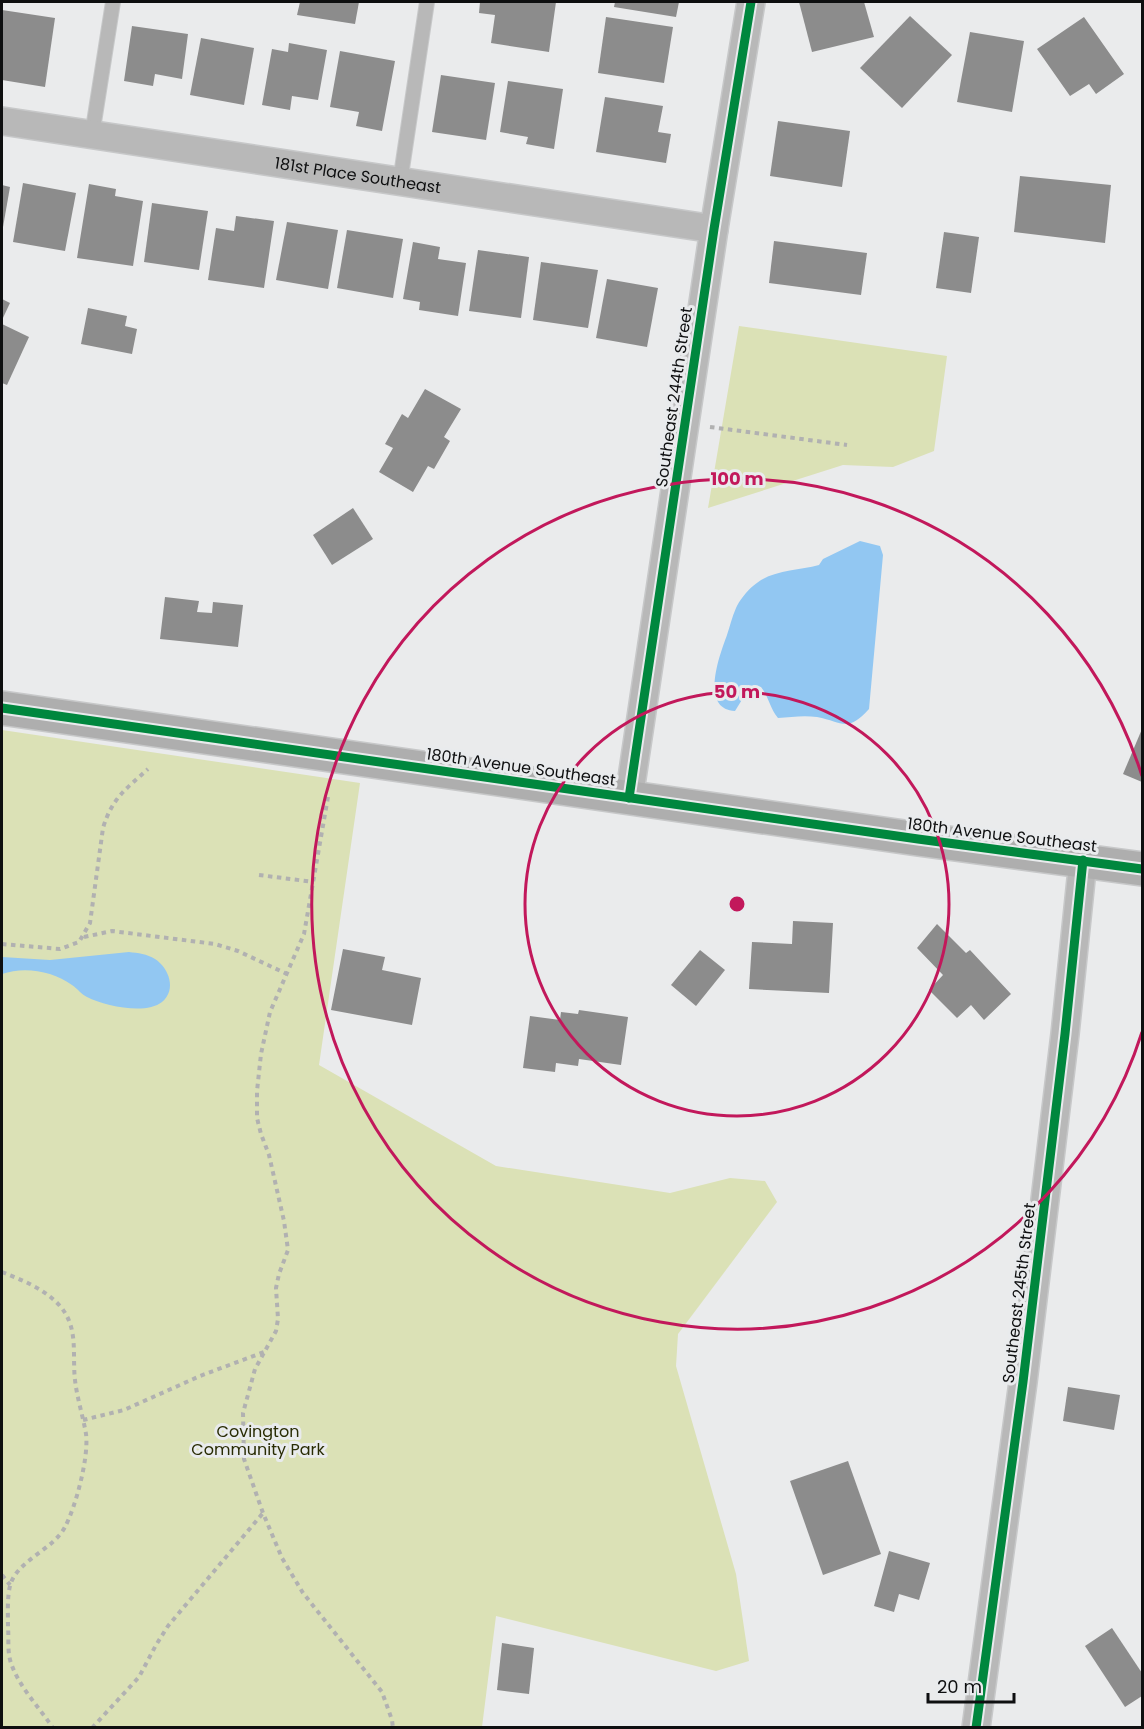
<svg xmlns="http://www.w3.org/2000/svg" width="1144" height="1729" font-family="Poppins,sans-serif">
<rect width="100%" height="100%" fill="#eaebec"/>
<g fill="#dbe1b6">
<path d="M739,326L947,356L934,451L893,467L843,465L708,508Z"/>
<path d="M2,730L360,783L319,1065L496,1166L670,1193L730,1178L765,1181L777,1202L678,1334L676,1366L736,1574L749,1661L716,1671L496,1616L482,1727L2,1728Z"/>
</g>
<g fill="#92c7f2">
<path d="M860,541L880,546L883,555L869,709C847,733 843,722 817,717C804,715 791,717 778,718C770,709 769,697 761,687L754,685L748,690L735,711C699,709 720,654 727,635C730,626 732,617 736,608C739,601 747,591 753,586C770,570 797,571 819,565L823,559Z"/>
<path d="M129,952C138,953 147,954 155,959C169,968 177,990 162,1002C146,1015 105,1006 87,997C81,994 78,989 72,985C53,971 24,966 2,974V957L50,960Z"/>
</g>
<g fill="#8c8c8c">
<path d="M300,2H359L355,24L297,15Z"/>
<path d="M480,2H556L549,52L491,43L495,15L479,13Z"/>
<path d="M615,2H679L676,17L614,7Z"/>
<path d="M799,2H864L874,37L812,52Z"/>
<path d="M2,10L55,18L45,87L2,80Z"/>
<path d="M910,16L952,55L902,108L860,68Z"/>
<path d="M606,17L673,27L664,83L598,73Z"/>
<path d="M1084,17L1124,74L1096,94L1089,84L1070,96L1037,49Z"/>
<path d="M132,26L188,34L182,79L155,74L153,86L124,81Z"/>
<path d="M970,32L1024,41L1012,112L957,102Z"/>
<path d="M201,38L254,48L244,105L190,95Z"/>
<path d="M289,43L327,50L318,100L292,96L290,110L262,105L272,49L288,52Z"/>
<path d="M340,51L395,61L382,131L356,126L359,112L330,107Z"/>
<path d="M441,75L495,83L486,140L432,132Z"/>
<path d="M508,81L563,89L554,149L526,144L528,137L500,132Z"/>
<path d="M605,97L663,106L658,132L671,134L666,163L596,152Z"/>
<path d="M778,121L850,131L842,187L770,176Z"/>
<path d="M1020,176L1111,185L1105,243L1014,232Z"/>
<path d="M23,183L76,193L65,251L13,242Z"/>
<path d="M89,184L116,189L115,196L143,201L133,266L77,258Z"/>
<path d="M2,185L10,187L3,227H2Z"/>
<path d="M152,203L208,211L199,270L144,262Z"/>
<path d="M236,216L274,221L264,288L208,280L216,228L234,231Z"/>
<path d="M287,222L338,230L328,289L276,280Z"/>
<path d="M347,230L403,239L393,298L337,288Z"/>
<path d="M944,232L979,237L971,293L936,288Z"/>
<path d="M774,241L867,253L861,295L769,283Z"/>
<path d="M413,242L440,247L438,259L466,263L458,316L419,310L420,302L403,299Z"/>
<path d="M478,250L529,257L521,318L469,311Z"/>
<path d="M541,262L598,270L588,328L533,320Z"/>
<path d="M607,279L658,288L647,347L596,338Z"/>
<path d="M2,299L10,303L2,320Z"/>
<path d="M88,308L127,316L125,326L137,329L132,354L81,344Z"/>
<path d="M2,324L29,337L7,385L2,383Z"/>
<path d="M425,389L461,409L444,437L450,441L434,469L428,466L413,492L379,472L393,448L385,444L402,414L408,418Z"/>
<path d="M353,508L373,539L332,565L313,535Z"/>
<path d="M165,597L199,601L197,612L212,613L213,602L243,605L238,647L160,639Z"/>
<path d="M1142,729V782L1123,774Z"/>
<path d="M793,921L833,923L829,993L749,989L752,942L792,944Z"/>
<path d="M937,924L966,953L970,950L1011,994L984,1020L971,1005L957,1018L929,990L943,975L917,948Z"/>
<path d="M343,949L385,957L382,970L421,978L412,1025L331,1010Z"/>
<path d="M700,950L725,970L696,1006L671,985Z"/>
<path d="M579,1010L628,1017L621,1065L579,1059L578,1066L556,1063L555,1072L523,1068L530,1016L560,1020L561,1012L578,1014Z"/>
<path d="M1068,1387L1120,1395L1114,1430L1063,1421Z"/>
<path d="M848,1461L881,1554L823,1575L790,1481Z"/>
<path d="M889,1551L930,1563L919,1600L899,1594L894,1612L874,1606Z"/>
<path d="M1112,1628L1142,1673V1696L1125,1707L1085,1646Z"/>
<path d="M502,1643L534,1648L529,1694L497,1690Z"/>
</g>
<g fill="none" stroke-linecap="round" stroke-linejoin="round">
<g stroke="#c7c8c9" stroke-width="16">
<g id="lane">
<path d="M92,135L113,2"/>
<path d="M400,182L427,2"/>
</g>
</g>
<g stroke="#c7c8c9" stroke-width="30">
<g id="street">
<path id="s1" d="M2,121L714,229"/>
<path d="M629,798L714,229L751,2"/>
<path d="M976,1728L1023,1382L1065,1034L1083,860"/>
</g>
</g>
<g stroke="#c7c8c9" stroke-width="36">
<path id="secondary" d="M2,708L918,839L1142,869"/>
</g>
<g stroke="#b1b1b1" stroke-width="4" stroke-dasharray="4.5 4.5" stroke-linecap="butt">
<path d="M710,427L847,445"/>
<path d="M328,797L304,934L270,1012L261,1054L257,1091V1118L261,1134L269,1155L284,1221L288,1250L279,1274L276,1288L278,1319L276,1331L255,1369L243,1413L244,1459L263,1513L282,1558L303,1593L382,1692L392,1720L393,1728"/>
<path d="M259,875L314,882"/>
<path d="M84,937L112,931L215,944L238,951L287,974"/>
<path d="M2,944L60,949L79,942L90,923L103,828C112,798 126,789 148,769"/>
<path d="M2,1272C22,1280 45,1289 60,1306C79,1328 72,1354 75,1380C77,1398 83,1416 86,1434C89,1457 76,1506 65,1527C53,1550 16,1561 10,1586C7,1598 8,1614 8,1627C9,1638 7,1652 11,1663C19,1687 39,1707 53,1728"/>
<path d="M83,1420L124,1410L200,1376L264,1352"/>
<path d="M2,1575L10,1585"/>
<path d="M92,1728L139,1677L156,1645L168,1626L263,1513"/>
</g>
<use href="#lane" stroke="#b8b8b8" stroke-width="14"/>
<use href="#street" stroke="#b8b8b8" stroke-width="27"/>
<use href="#secondary" stroke="#aeaeae" stroke-width="33"/>
<g stroke="#e9ebed" stroke-width="13">
<g id="cycleway">
<path d="M2,708L918,839L1142,869"/>
<path d="M629,798L714,229L751,2"/>
<path d="M976,1728L1023,1382L1065,1034L1083,860"/>
</g>
</g>
<use href="#cycleway" stroke="#00873e" stroke-width="9"/>
</g>
<g fill="none" stroke="#c2185b" stroke-width="3">
<circle cx="737" cy="904" r="212"/>
<path d="M1142 1032A425 425 0 1 1 1142 776"/>
</g>
<g text-anchor="middle" dominant-baseline="central" stroke-width="6" stroke-linejoin="round" paint-order="stroke">
<g font-size="16" fill="#0e0f10" stroke="#e9ebed">
<text stroke="none"><textPath href="#s1" startOffset="360">181st Place Southeast</textPath></text>
<text transform="translate(674 397) rotate(-82)">Southeast 244th Street</text>
<text transform="translate(521 767) rotate(8)">180th Avenue Southeast</text>
<text transform="translate(1002 835) rotate(7)">180th Avenue Southeast</text>
<text transform="translate(1019 1293) rotate(-83)">Southeast 245th Street</text>
</g>
<g font-size="16" fill="#292c04" stroke="#e9ebed">
<text x="258" y="1431">Covington<tspan x="258" dy="18">Community Park</tspan></text>
</g>
</g>
<circle cx="737" cy="904" r="9" fill="#c2185b" stroke="#e9ebed" stroke-width="3"/>
<g font-size="18" text-anchor="middle" font-weight="bold" fill="#c2185b" stroke="#e9ebed" stroke-width="6" stroke-linejoin="round" paint-order="stroke">
<text x="737" y="485">100 m</text>
<text x="737" y="698">50 m</text>
</g>
<rect width="1144" height="1729" fill="none" stroke="#0e0f10" stroke-width="6"/>
<path d="M928 1693v9h86v-9" fill="none" stroke="#0e0f10" stroke-width="3"/>
<text x="937" y="1693" font-size="18" fill="#0e0f10" stroke="#e9ebed" stroke-width="4.5" paint-order="stroke">20 m</text>
</svg>
